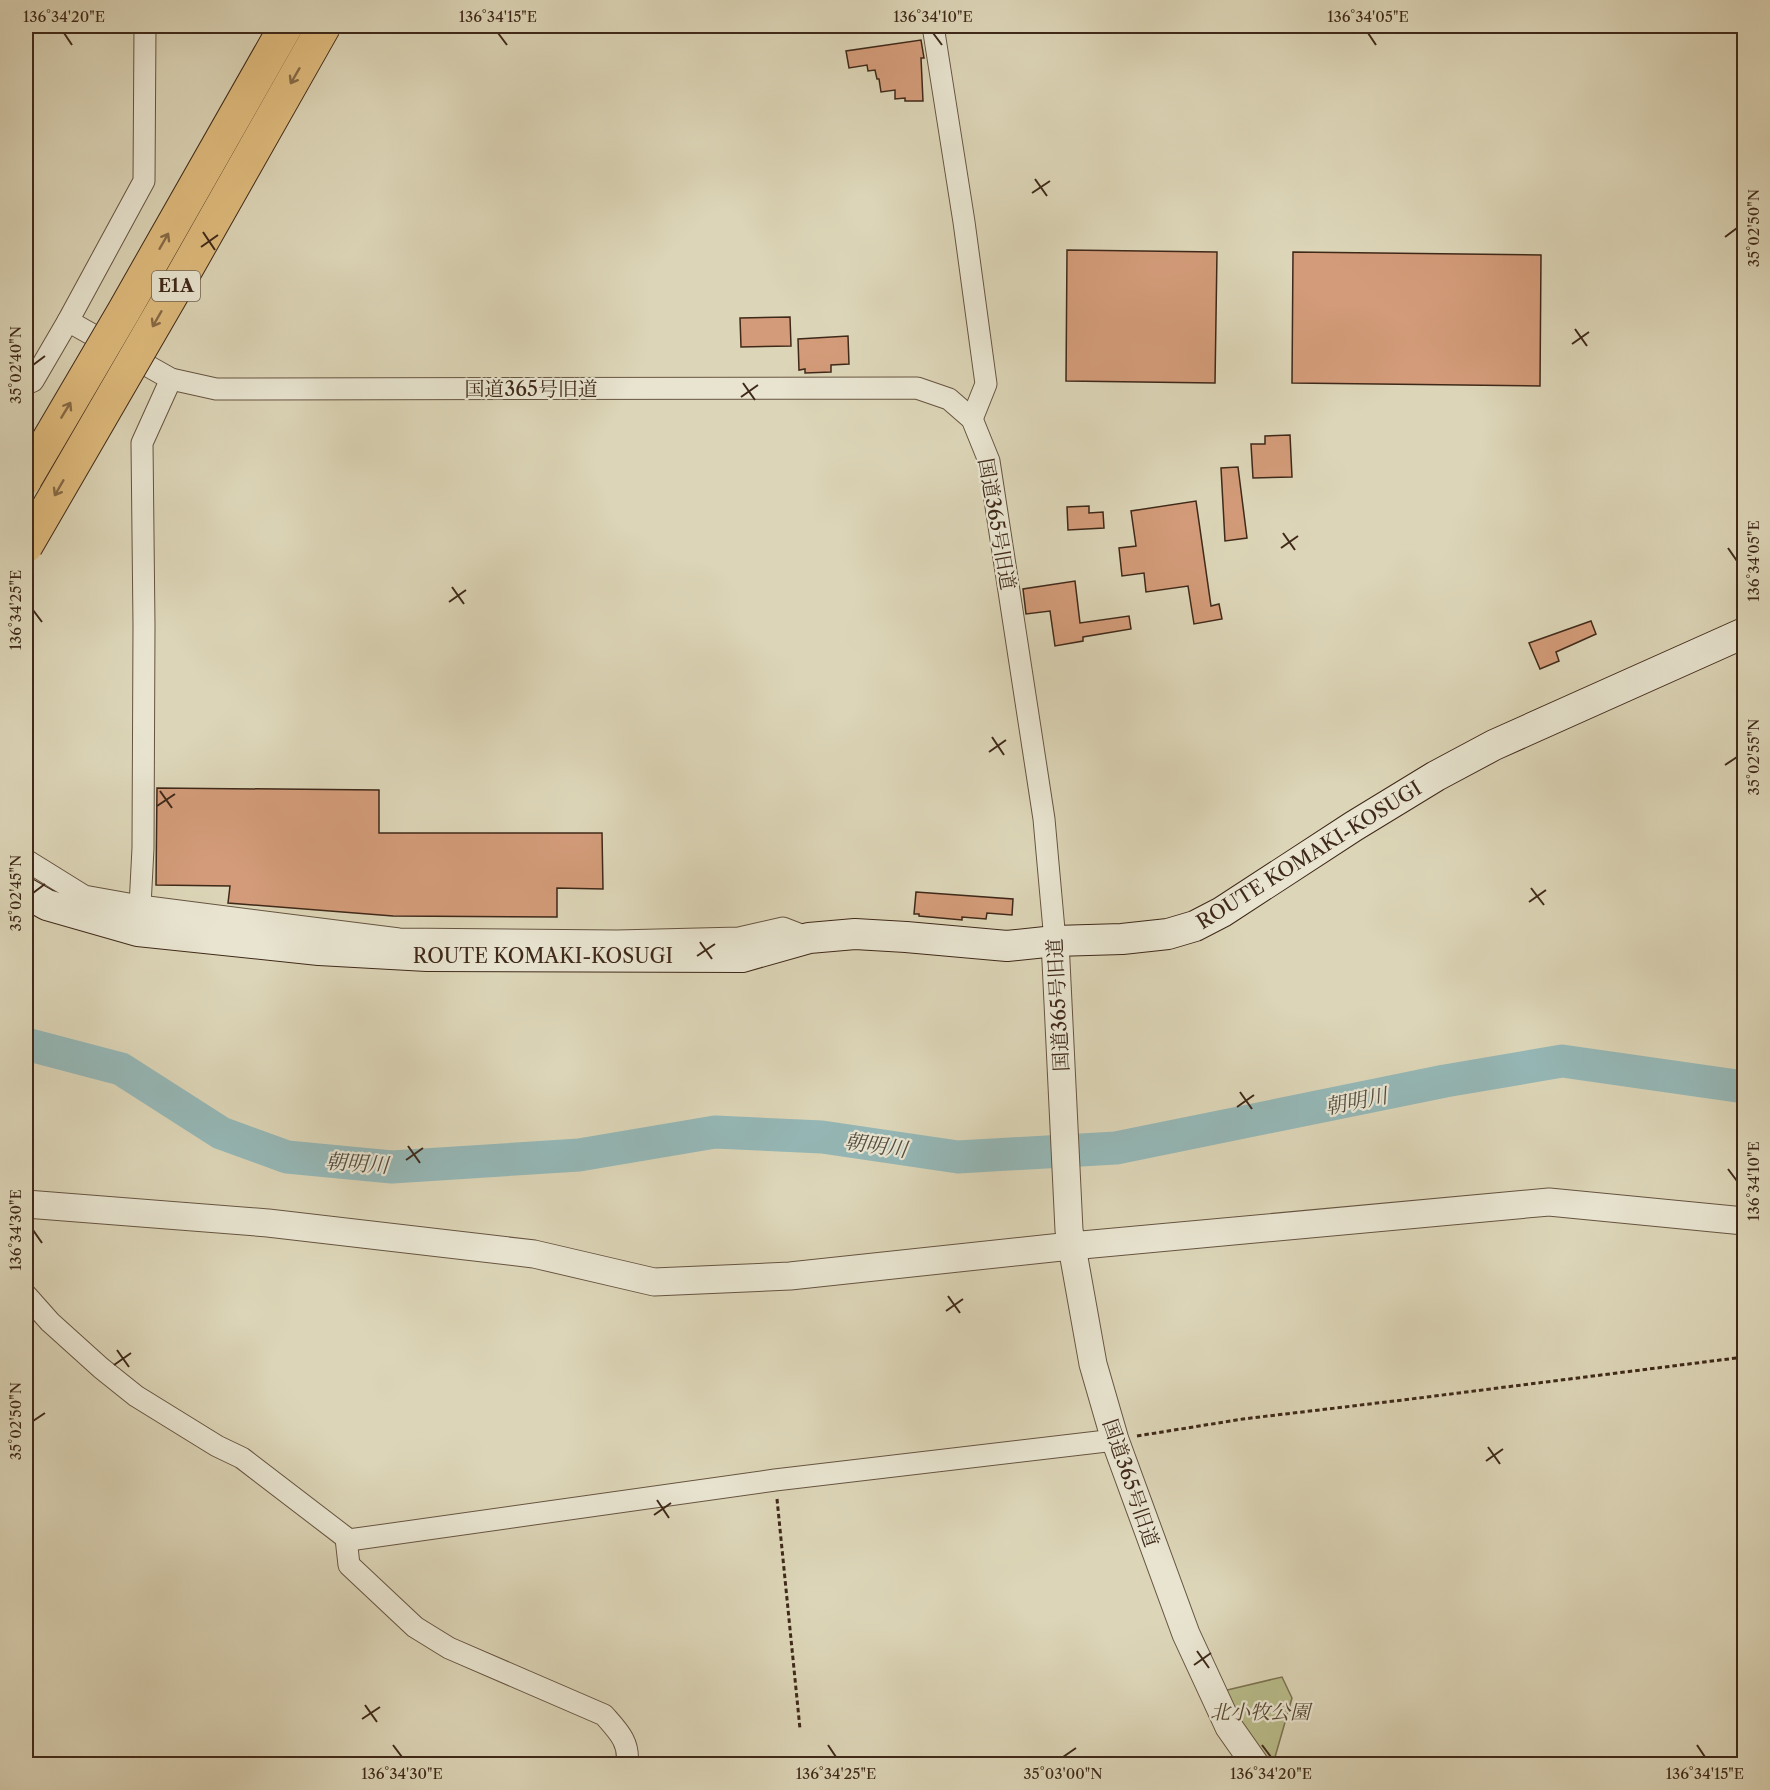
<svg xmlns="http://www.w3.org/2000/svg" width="1770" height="1790" font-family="'Libre Caslon Text','Noto Serif JP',serif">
<rect width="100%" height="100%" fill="#dcd5b7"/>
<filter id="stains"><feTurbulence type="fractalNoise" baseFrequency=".00333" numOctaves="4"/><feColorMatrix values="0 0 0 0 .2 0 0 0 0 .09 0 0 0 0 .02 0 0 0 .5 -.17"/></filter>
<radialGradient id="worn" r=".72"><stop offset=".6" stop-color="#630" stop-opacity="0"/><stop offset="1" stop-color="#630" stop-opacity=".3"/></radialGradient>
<path fill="#b8bb89" stroke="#7c7251" stroke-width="1.5" d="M1282,1677L1292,1698L1273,1764H1263L1223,1691Z"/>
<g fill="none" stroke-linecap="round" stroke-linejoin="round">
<path stroke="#95b7b6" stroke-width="33" d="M26,1044L121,1069L221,1133L287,1157L392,1167L579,1155L715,1132L822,1137L958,1157L1116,1148L1445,1081L1562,1061L1744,1087"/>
</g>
<g fill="#d39b79" stroke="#3f2919" stroke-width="1.5">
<path d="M921,40L924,58H921L923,101H905V98L895,99V90L881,92L879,79H877L875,70L868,71L867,65L849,68L846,51Z"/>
<path d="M1067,250L1217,252L1215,383L1066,381Z"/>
<path d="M1293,252L1541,255L1540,386L1292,383Z"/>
<path d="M790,317L791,346L741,347L740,318Z"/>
<path d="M848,336L849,364L831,365V372L805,373V369L799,370L798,339Z"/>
<path d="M1290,435L1292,477L1253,478L1251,444H1265V436Z"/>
<path d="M1238,467L1247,538L1225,541L1221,468Z"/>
<path d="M1196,501L1211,606L1219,604L1222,619L1194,624L1188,586L1146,592L1144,573L1122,576L1119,548L1136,546L1131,511Z"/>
<path d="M1089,506V513L1103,512L1104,528L1068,530L1067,507Z"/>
<path d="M1075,581L1080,623L1129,616L1131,629L1083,637V641L1055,646L1050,611L1026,614L1023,589Z"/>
<path d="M1591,621L1596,634L1556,652L1559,661L1540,669L1529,643Z"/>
<path d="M157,788L379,790V833H602L603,889L557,888V917L393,916L228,903L230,886L156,885Z"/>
<path d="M916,892L1013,899L1012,915L987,913L986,919L962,917V920L919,916V914H914Z"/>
</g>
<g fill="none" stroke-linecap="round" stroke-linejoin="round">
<g stroke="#665440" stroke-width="23">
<g id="minor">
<path d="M145,26L144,181L68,321L171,379L216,389L917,388L949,399L972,419L989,461L1044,819L1055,941"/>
<path d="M933,26L964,222L986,384L972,419"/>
<path d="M26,384L33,381L68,321"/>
<path d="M26,860L84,896L140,906L399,939L617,941L739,938L783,928L809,938"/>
<path d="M140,906L143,848L144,625L142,443L171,379"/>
<path d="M26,1295L50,1322L101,1368L136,1396L217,1446L242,1458L349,1540L775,1480L1115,1440"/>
<path d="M346,1538L349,1565L415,1627L449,1648L604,1715C618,1731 630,1742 627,1764"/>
</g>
</g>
<g stroke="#665440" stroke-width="29">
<g id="tertiary">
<path d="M1055,941L1069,1230L1093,1364L1115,1440L1186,1634L1229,1727L1255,1764"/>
<path d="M26,1204L268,1223L534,1254L654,1282L790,1276L1071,1246L1549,1202L1744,1221"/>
</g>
</g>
<g stroke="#3f2919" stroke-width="32">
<path id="secondary" d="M26,893L47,905L138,931L319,950L427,956L742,957L809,938L855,934L906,937L1007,946L1055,941L1122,939L1168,934L1195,926L1222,912L1354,826L1436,776L1494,745L1744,633"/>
</g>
<g stroke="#3f2919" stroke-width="3" stroke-dasharray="4.5 3" stroke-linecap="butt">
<path d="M1137,1436L1243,1419L1403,1400L1744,1357"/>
<path d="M777,1499L800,1729"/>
</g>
<use href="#minor" stroke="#e8e4d0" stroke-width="21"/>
<use href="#tertiary" stroke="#e8e4d0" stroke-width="27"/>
<use href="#secondary" stroke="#e8e4d0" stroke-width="30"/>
<g stroke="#3f2919" stroke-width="35" stroke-linecap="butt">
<g id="motorway-bridge">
<path d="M26,478L124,311L286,26"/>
<path d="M26,546L179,282L324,26"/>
</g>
</g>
<use href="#motorway-bridge" stroke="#deba7c" stroke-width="33"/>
</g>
<defs><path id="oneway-shaft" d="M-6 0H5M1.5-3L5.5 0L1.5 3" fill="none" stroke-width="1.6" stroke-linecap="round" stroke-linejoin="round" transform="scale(1.5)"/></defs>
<g stroke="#876a46">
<use href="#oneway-shaft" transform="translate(295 76) rotate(120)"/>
<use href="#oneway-shaft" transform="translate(164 241) rotate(-60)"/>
<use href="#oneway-shaft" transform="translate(157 319) rotate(120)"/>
<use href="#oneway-shaft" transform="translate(66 410) rotate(-59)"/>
<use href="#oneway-shaft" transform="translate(59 488) rotate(120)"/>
</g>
<path fill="none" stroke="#3f2919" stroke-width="2" d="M64,33L72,45M498,33L507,45M933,33L942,45M1368,33L1376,45M1035,179L1047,196M1032,193L1050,181M203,232L215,250M1725,237L1737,228M201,247L218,235M1575,329L1587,346M1572,344L1589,332M33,365L45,356M743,383L755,400M741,397L758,385M1283,533L1295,550M1281,548L1298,536M1728,548L1737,561M452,587L464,604M449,602L466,590M33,610L42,622M992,737L1004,755M989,752L1006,740M1725,765L1737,757M160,791L172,808M157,806L175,794M1531,888L1544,905M33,893L45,884M1529,902L1546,890M700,942L712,959M697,956L715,944M1240,1092L1252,1109M1237,1107L1254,1095M408,1146L420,1163M406,1160L423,1148M1728,1169L1737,1181M33,1230L42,1243M948,1296L960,1313M946,1311L963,1299M117,1350L129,1367M114,1365L131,1353M33,1421L45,1413M1488,1447L1500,1464M1486,1461L1503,1449M657,1500L669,1518M654,1515L671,1503M1197,1651L1209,1668M1194,1665L1211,1653M365,1705L377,1722M362,1719L380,1707M393,1745L402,1757M828,1745L836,1757M1262,1745L1271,1757M1697,1745L1705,1757M1063,1757L1076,1748"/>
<g text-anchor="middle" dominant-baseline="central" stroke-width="4.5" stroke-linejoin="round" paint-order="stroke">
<rect fill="#e8e4d0" stroke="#726150" stroke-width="1.5" x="152" y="271" width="48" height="30" rx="4.5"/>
<g font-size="18" font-weight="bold" fill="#3f2919">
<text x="176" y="286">E1A</text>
</g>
<g font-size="20" fill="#3f2919" stroke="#e8e4d0">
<text x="531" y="389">国道365号旧道</text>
<text transform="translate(997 524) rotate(80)">国道365号旧道</text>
<text transform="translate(1309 855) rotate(-32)">ROUTE KOMAKI-KOSUGI</text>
<text x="543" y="956">ROUTE KOMAKI-KOSUGI</text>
<text transform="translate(1058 1005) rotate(-93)">国道365号旧道</text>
<text transform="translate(1131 1483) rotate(71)">国道365号旧道</text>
</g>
<g font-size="20" font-style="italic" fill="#57462f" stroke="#e8e4d0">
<text x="1260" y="1712">北小牧公園</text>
</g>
<g font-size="21" font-style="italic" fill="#544c40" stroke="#e8e4d0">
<text transform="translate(1356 1101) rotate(-11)">朝明川</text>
<text transform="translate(876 1145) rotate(8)">朝明川</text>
<text transform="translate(357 1163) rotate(4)">朝明川</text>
</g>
</g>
<rect width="1770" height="1790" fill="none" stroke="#dcd5b7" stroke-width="66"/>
<rect x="33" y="33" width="1704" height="1724" fill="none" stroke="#3f2919" stroke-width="2"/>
<g font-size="15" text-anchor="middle" fill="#3f2919">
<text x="64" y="22">136°34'20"E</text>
<text x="498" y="22">136°34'15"E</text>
<text x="933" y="22">136°34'10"E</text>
<text x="1368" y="22">136°34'05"E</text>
<text transform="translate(1754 228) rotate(-90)" y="5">35°02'50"N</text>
<text transform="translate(16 365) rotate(-90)" y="5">35°02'40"N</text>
<text transform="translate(1754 561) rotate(-90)" y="5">136°34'05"E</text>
<text transform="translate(16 610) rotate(-90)" y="5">136°34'25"E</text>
<text transform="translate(1754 757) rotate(-90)" y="5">35°02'55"N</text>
<text transform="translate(16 893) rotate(-90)" y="5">35°02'45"N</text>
<text transform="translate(1754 1181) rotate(-90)" y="5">136°34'10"E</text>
<text transform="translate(16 1230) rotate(-90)" y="5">136°34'30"E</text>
<text transform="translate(16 1421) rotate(-90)" y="5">35°02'50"N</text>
<text x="402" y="1779">136°34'30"E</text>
<text x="836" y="1779">136°34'25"E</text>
<text x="1063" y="1779">35°03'00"N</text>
<text x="1271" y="1779">136°34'20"E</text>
<text x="1705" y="1779">136°34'15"E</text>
</g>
<rect width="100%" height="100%" filter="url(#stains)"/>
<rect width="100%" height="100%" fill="url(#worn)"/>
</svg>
